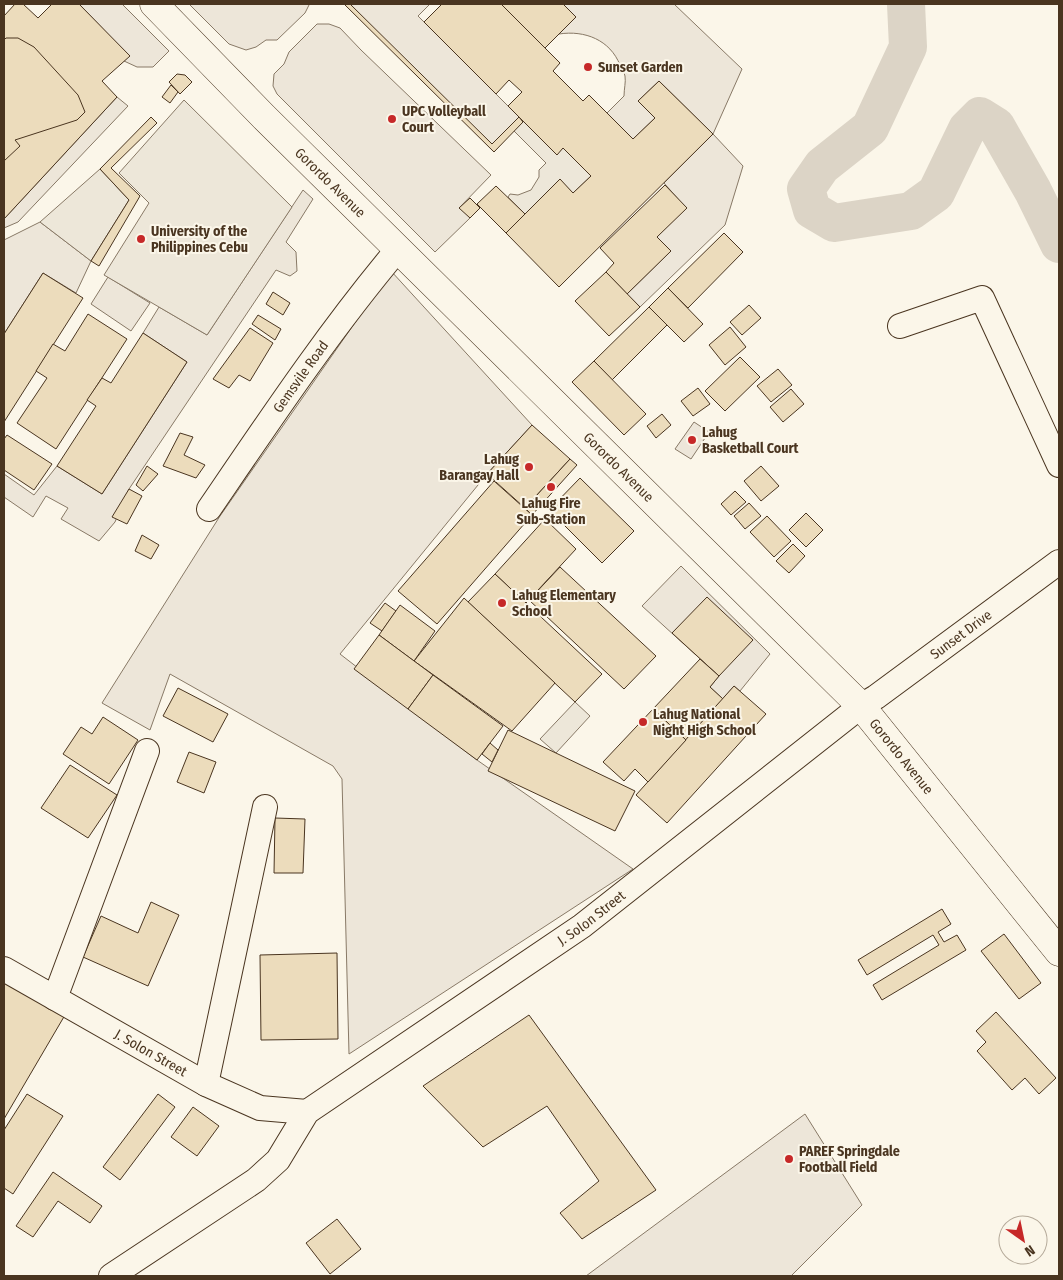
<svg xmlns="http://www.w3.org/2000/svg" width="1063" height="1280" font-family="'Fira Sans Condensed',sans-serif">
<rect width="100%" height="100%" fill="#fbf6e9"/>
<g fill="#ede6d9" stroke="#887966">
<path d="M79,4H122L169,51L153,67H137L124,61L129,56Z"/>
<path d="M189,4H309V5L305,13L277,40H266L256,47L246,50L229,44Z"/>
<path d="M347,4H430L418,16L522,120L493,149Z"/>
<path d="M563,4H674L742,69L713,134L743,166L725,225L640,307L627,294L671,251L657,237L686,208L664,183L713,134L659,81L638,101L655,118L633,139L607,113L624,96C624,89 626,82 625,76C624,72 622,68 620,65C610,40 585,30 559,34L576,17Z"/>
<path d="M317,24H329L340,28L361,50L491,175L460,207L470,218L435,252L277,94L273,86L274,74L284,64L289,52Z"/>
<path d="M117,97L128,106L18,222L4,228V219Z"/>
<path d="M303,190L313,199L286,242L296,252L297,271L290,276L276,270L129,489L115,522L99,541L61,519L68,508L46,496L33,517L4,497V474L34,495L57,466L102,494L187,362L143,333L159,307L207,335Z"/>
<path d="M40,222L91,261L76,293L43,273L4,334V240Z"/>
<path d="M391,271L532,425L487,474L340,654L477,760L633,869L349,1054L342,779L333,766L170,674L150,730L102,703L220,516Z"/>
<path d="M108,277L150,303L131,331L91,304Z"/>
<path d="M694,422L709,432L691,459L675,449Z"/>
<path d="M681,566L770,654L740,691L734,686L723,699L710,687L719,676L642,606Z"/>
<path d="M805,1114L862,1205L791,1276H586Z"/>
</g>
<g fill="#ede7d9" stroke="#887966">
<path d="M184,100L292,207L207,335L104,275L149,203L119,173Z"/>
<path d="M522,120L557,154L563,148L591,176L573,193L560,180L525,214L508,197L510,194L518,195L531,190L539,177V170L546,163L512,129Z"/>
<path d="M100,169L129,200L91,261L40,222Z"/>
<path d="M575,702L590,716L556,753L540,739Z"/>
</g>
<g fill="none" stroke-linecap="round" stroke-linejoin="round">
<path stroke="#dcd4c6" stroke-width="38" d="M906,4L908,47L870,128L822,166L806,189L812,210L834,223L911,211L936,193L967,129L980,116L996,126L1033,191L1059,244"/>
</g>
<g fill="#ecdcbc" stroke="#4a3520">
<path d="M15,4H23L38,18L52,4H79L130,56L102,81L117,97L4,219V16Z"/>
<path d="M344,4H350L492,144L519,117L523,122L494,152Z"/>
<path d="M442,4H501L560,63L553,71L583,101L589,95L633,139L655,118L638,101L659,81L713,134L559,287L506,233L560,179L573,193L591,176L563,148L557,155L508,106L522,92L509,80L496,94L424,22Z"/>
<path d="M501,4H563L576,17L545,48Z"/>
<path d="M6,38H18L34,47L78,95L85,112L77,120L15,140L20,146L4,161V40Z"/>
<path d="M177,74L185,75L192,82L180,94L169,82Z"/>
<path d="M171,85L178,92L170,103L162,97Z"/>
<path d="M151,117L157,123L111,168L140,196L99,266L91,261L129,200L100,169Z"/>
<path d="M665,185L687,208L657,237L671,251L627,294L606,272L614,263L600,248Z"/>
<path d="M496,186L525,214L506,233L477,204Z"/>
<path d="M470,198L480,208L470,218L459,208Z"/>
<path d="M724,233L743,252L688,308L668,288Z"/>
<path d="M606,272L640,307L609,336L575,301Z"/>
<path d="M43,273L83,298L4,422V334Z"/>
<path d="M668,288L703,324L684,342L649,307Z"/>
<path d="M273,292L290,303L283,315L266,304Z"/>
<path d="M749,305L761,318L742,335L730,322Z"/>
<path d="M649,307L667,325L612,380L594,361Z"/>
<path d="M88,314L127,339L56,449L17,423L47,378L36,371L53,344L65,351Z"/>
<path d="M258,315L281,329L275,340L252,324Z"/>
<path d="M730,327L746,347L725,365L709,345Z"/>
<path d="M250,328L273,343L250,381L239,375L229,388L213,379Z"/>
<path d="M143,333L187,362L102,494L57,466L96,406L87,400L102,378L111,383Z"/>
<path d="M740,357L760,377L725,411L705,391Z"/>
<path d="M594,361L646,414L624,435L572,382Z"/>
<path d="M778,369L792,385L771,402L757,386Z"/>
<path d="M698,388L710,404L693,416L681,401Z"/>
<path d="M791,389L804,404L783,422L770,407Z"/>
<path d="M662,414L671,425L656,438L647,426Z"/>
<path d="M532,425L570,459L525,508L487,474Z"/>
<path d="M180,433L193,437L184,455L205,465L196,478L163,466Z"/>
<path d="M7,435L52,464L34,490L4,470V439Z"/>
<path d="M570,459L577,465L532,515L525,508Z"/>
<path d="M147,466L158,474L143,491L136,485Z"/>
<path d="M761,466L779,486L761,501L744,481Z"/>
<path d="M580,478L634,531L602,563L549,510Z"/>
<path d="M494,481L532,515L437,624L398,591Z"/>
<path d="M129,489L142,496L127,524L112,517Z"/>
<path d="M735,491L746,502L731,515L721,504Z"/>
<path d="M749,503L761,516L745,529L734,516Z"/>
<path d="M806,513L823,530L806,547L789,530Z"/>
<path d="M767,516L791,541L774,557L750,532Z"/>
<path d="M545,519L576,549L526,603L495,574Z"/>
<path d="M142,535L159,545L151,559L135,551Z"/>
<path d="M793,544L805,556L789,573L776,561Z"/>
<path d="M560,567L656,656L624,689L529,600Z"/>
<path d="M495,574L602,674L575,702L468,602Z"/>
<path d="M707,597L753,640L719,676L672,633Z"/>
<path d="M464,598L555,683L512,731L414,661Z"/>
<path d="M385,603L396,611L382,631L370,623Z"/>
<path d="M400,605L435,631L414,661L379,635Z"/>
<path d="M379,635L433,675L408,709L354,669Z"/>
<path d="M700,659L719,676L710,687L723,699L686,740L653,709Z"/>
<path d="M433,675L503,726L477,760L408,709Z"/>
<path d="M734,686L766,714L667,823L636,795Z"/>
<path d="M178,688L228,714L213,742L163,716Z"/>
<path d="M653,709L686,740L648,782L635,769L624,781L603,762Z"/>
<path d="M103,717L138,740L109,784L63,754L81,727L92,734Z"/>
<path d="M508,730L635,791L615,831L488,771Z"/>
<path d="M490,743L498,750L492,762L482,754Z"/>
<path d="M189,752L216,762L204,793L177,782Z"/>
<path d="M70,765L117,795L88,838L41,808Z"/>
<path d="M275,818L305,819L303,873H274Z"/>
<path d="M151,902L179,915L148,986L83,957L101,916L138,933Z"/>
<path d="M942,909L951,924L938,932L944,942L957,935L966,950L882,1000L873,985L939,945L933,935L867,975L858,960Z"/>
<path d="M1004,934L1041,983L1019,999L981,951Z"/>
<path d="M337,953L338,1039L261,1040L260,955Z"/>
<path d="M4,979L65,1015L4,1119Z"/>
<path d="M996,1012L1056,1078L1039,1094L1025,1078L1012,1090L977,1051L986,1042L976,1031Z"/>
<path d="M529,1015L656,1190L582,1239L560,1213L599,1181L547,1106L483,1147L423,1086Z"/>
<path d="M27,1094L63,1116L13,1194L4,1188V1130Z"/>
<path d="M158,1094L175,1107L120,1180L103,1167Z"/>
<path d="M193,1107L219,1126L197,1156L171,1137Z"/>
<path d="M53,1172L102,1206L90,1223L58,1201L33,1237L16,1226Z"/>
<path d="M337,1219L361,1249L330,1274L306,1243Z"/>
</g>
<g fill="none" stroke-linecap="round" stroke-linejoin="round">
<g stroke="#4a3520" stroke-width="26">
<g id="minor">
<path d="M900,326L982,298L1059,465"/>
<path id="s1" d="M209,509C269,421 329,331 398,249"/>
<path id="s2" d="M4,969L206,1084L260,1108L307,1112"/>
<path d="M55,998L147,751"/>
<path d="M206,1084L265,807"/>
<path id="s3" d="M111,1276L256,1180L278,1160L307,1112L582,926L861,706L876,697L1059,562"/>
</g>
</g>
<g stroke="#4a3520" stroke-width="29">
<g id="major">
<path id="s4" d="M154,4L264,117L861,706L1059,952"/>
</g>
</g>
<use href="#minor" stroke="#fbf6e9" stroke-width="24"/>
<use href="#major" stroke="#fbf6e9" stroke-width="28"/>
</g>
<g fill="#c62828" stroke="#fbf6e9" stroke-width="2">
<circle cx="588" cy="67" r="5"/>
<circle cx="392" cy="119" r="5"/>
<circle cx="141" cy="239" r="5"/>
<circle cx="692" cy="440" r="5"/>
<circle cx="529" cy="467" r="5"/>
<circle cx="551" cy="487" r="5"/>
<circle cx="502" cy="603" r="5"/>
<circle cx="643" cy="722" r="5"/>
<circle cx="789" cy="1159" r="5"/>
</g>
<g text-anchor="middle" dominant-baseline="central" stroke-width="4" stroke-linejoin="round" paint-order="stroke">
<g font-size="14" font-weight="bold" fill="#4a3520" stroke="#fbf6e9" text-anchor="start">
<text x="598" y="67">Sunset Garden</text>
<text x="402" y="111">UPC Volleyball<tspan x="402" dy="16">Court</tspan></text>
<text x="151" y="231">University of the<tspan x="151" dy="16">Philippines Cebu</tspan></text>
<text x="702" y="432">Lahug<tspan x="702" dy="16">Basketball Court</tspan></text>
<text x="519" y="459" text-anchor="end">Lahug<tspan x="519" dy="16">Barangay Hall</tspan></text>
<text x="551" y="503" text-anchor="middle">Lahug Fire<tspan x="551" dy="16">Sub-Station</tspan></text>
<text x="512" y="595">Lahug Elementary<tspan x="512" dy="16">School</tspan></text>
<text x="653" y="714">Lahug National<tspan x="653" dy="16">Night High School</tspan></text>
<text x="799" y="1151">PAREF Springdale<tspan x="799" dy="16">Football Field</tspan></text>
</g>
<g font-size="14" fill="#4a3520" stroke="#fbf6e9">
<text stroke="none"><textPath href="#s4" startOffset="251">Gorordo Avenue</textPath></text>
<text stroke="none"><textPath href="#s1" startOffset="161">Gemsvile Road</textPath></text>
<text stroke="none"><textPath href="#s4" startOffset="656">Gorordo Avenue</textPath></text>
<text stroke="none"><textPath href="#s3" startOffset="1070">Sunset Drive</textPath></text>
<text stroke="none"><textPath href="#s4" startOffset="1061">Gorordo Avenue</textPath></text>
<text stroke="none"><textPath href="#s3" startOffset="604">J. Solon Street</textPath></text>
<text stroke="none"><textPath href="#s2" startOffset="169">J. Solon Street</textPath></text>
</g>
</g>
<rect width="1063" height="1280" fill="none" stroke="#4a3520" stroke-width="10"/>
<g transform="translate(1023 1240) rotate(147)"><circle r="24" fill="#fbf6e9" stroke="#b4a999"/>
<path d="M0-4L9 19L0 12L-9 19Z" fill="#c62828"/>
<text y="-8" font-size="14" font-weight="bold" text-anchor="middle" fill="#4a3520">N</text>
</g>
</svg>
